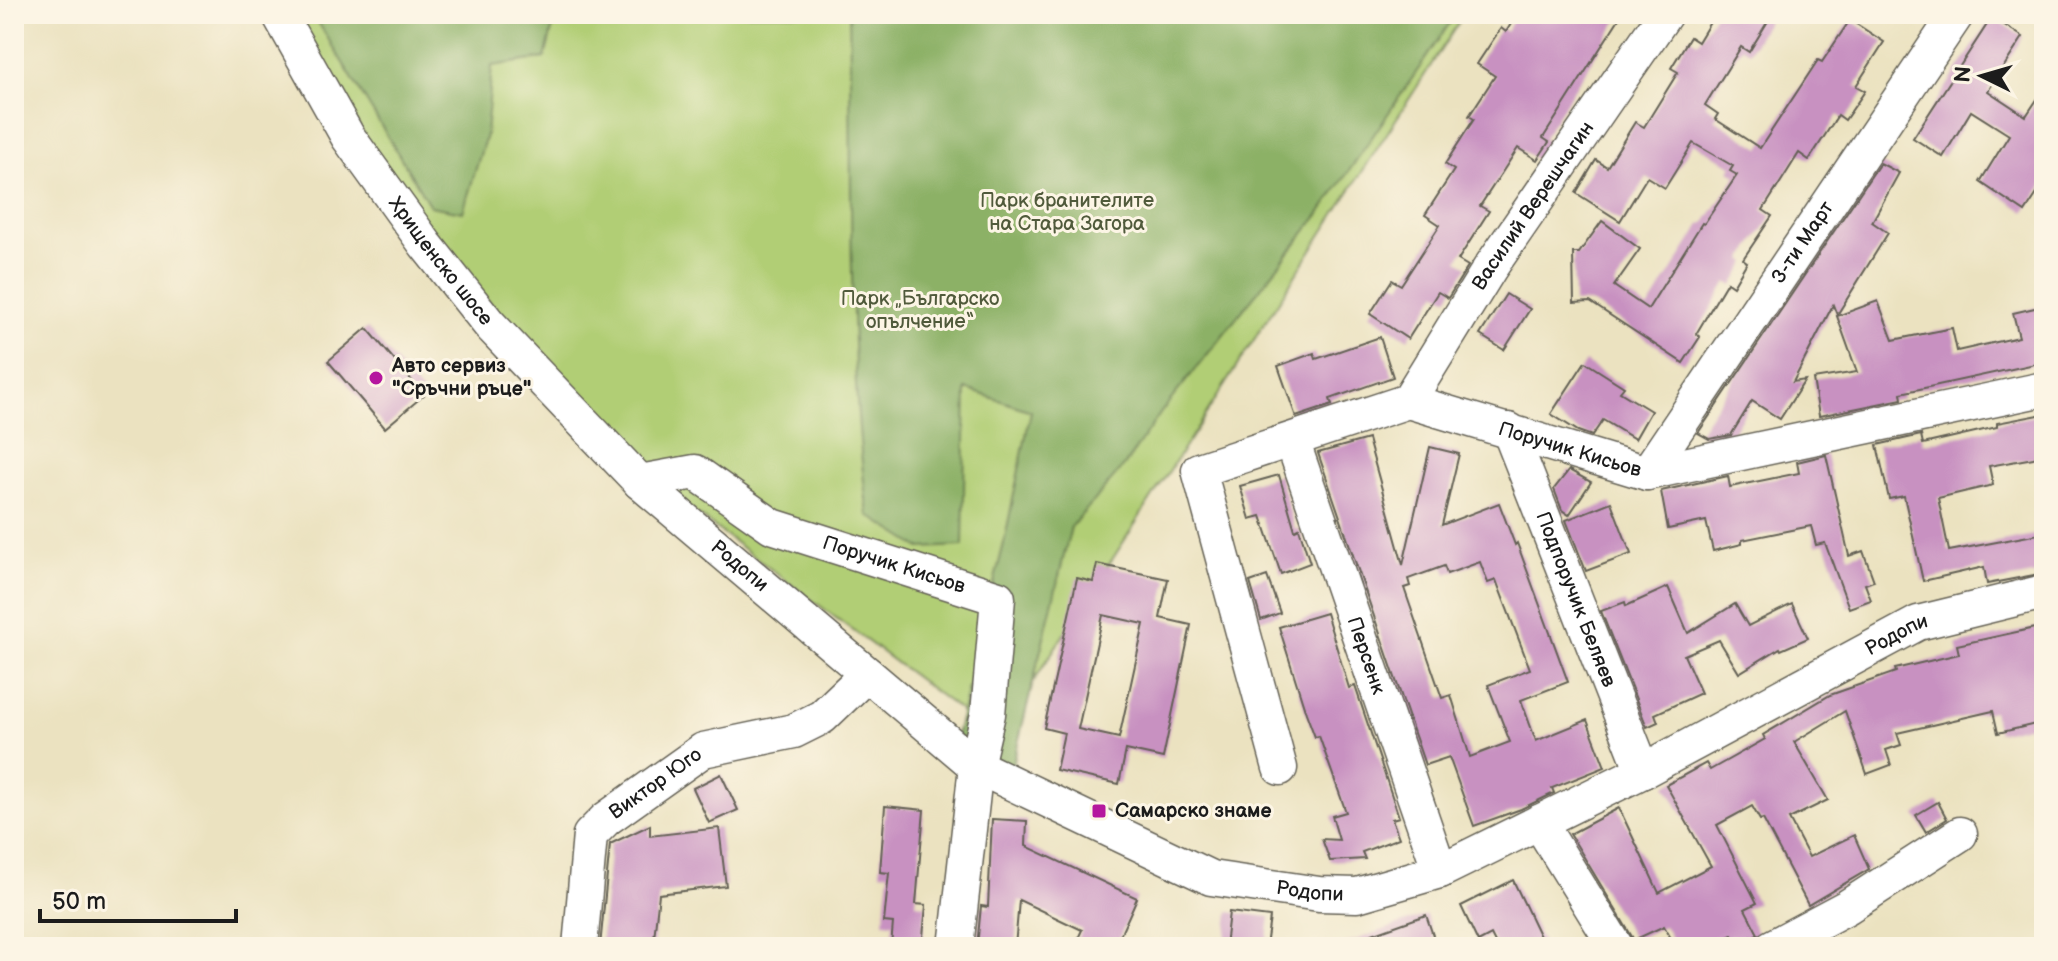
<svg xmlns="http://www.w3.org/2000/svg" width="2058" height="961" font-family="'Balsamiq Sans',sans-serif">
<rect width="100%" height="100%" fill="#fcf5e5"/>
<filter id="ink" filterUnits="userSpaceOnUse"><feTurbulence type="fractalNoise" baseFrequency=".0125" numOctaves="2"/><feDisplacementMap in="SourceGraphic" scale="16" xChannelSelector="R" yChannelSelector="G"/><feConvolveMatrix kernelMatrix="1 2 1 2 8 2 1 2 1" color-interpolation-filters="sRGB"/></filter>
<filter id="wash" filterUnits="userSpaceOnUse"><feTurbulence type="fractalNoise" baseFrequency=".006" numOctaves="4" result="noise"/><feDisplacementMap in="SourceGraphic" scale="32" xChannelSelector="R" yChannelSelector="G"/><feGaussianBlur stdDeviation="1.8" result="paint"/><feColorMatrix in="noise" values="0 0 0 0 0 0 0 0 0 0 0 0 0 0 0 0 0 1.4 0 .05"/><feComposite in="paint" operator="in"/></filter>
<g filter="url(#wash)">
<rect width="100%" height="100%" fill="#ebe2c0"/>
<path fill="#b1ce75" stroke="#667548" stroke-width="2" d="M296,14H1464L997,738L658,485L440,249L322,70Z"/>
<g fill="#8cb166" stroke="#546641" stroke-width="2">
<path d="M313,14H556L545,58L492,66L486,135L463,212L430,206Z"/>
<path d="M849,14H1456L1319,215L1162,411L1124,466L1071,527L1010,776L956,735L1004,543L1031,411L966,389L963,546L920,548L868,515C846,350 853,181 849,14Z"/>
</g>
<g id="blocks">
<g fill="#c891c1" fill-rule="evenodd">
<path d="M1517,14H1622L1543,138L1549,142L1537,160L1518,148L1480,206L1489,211L1458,260L1468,266L1448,298L1438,292L1408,339L1370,314L1392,280L1401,285L1440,225L1425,215L1454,170L1445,164L1474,119L1469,116L1495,76L1477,64L1501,28L1506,32Z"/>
<path d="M1715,14H1757L1768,21L1749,52L1741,47L1705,105L1718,114L1715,119L1760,148L1818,60L1822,62L1850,20L1884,42L1856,86L1865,91L1845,120L1838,115L1809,160L1799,153L1763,210L1772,216L1743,259L1747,262L1733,286L1727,282L1696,334L1700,337L1683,363L1590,302L1574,303L1573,253H1579L1602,221L1640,249L1614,286L1648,309L1702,223L1704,224L1737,175L1730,171L1733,166L1693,143L1665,188L1647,177L1620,221L1576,193L1596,160L1607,167L1635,122L1644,127L1678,72L1671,68L1690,37L1698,42Z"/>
<path d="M1992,17L2023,37L1988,91L2026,116L2044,89V183L2025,212L1980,182L2009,135L1971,111L1943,157L1913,138Z"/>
<path d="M1880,163L1899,173L1872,222L1888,233L1837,315L1833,305L1793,382L1805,380L1780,419L1752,401L1731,435L1709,439L1698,433Z"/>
<path d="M1506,294L1530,309L1504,350L1480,335Z"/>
<path d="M1878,301L1893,340L1952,328L1957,351L2019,337L2013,313L2039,307L2044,328V362L1901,393L1902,399L1819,416L1813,379L1857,372L1837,316Z"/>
<path d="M367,328L424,395L385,428L328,361Z"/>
<path d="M1380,337L1393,377L1330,399L1332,405L1296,417L1278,366L1314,353L1316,359Z"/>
<path d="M1585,362L1624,387L1620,392L1651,411L1635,439L1603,420L1592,436L1578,431L1551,414Z"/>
<path d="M2044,414V456L1989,466L1993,485L1938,498L1949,551L2044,533V573L1987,584L1984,567L1923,581L1904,496L1889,499L1877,445L1921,435L1923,444L1997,427V423Z"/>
<path d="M1368,439L1403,565L1430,447L1459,454L1442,525L1499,503L1515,545L1517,543L1568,682L1521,700L1536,741L1587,720L1605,767L1552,788L1554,793L1521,809L1474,826L1449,757L1425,765L1318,453ZM1480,562L1488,583L1496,580L1530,669L1488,685L1510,742L1470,757L1451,695L1442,698L1404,588L1410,586L1408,579L1444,566L1447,574Z"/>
<path d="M1826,455L1849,556L1863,551L1874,581L1865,584L1871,600L1849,608L1825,543L1816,545L1811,526L1742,540V544L1713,551L1706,521L1668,529L1661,491L1728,476L1730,487L1799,473L1797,462Z"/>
<path d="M1569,470L1591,482L1569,515L1562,510L1554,489Z"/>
<path d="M1279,475L1295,530L1299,528L1310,563L1281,574L1261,516L1250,519L1240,486Z"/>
<path d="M1611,502L1631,554L1586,571L1566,520Z"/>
<path d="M1097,564L1168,579L1160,618L1191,625L1163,758L1126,750L1119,784L1056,770L1064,733L1044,728L1077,578L1093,582ZM1103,615L1144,624L1119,738L1078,729Z"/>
<path d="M1267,576L1280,613L1261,620L1250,582Z"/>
<path d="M1668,587L1688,633L1735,604L1748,626L1792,604L1808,638L1781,650L1780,648L1739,673L1719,640L1684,655L1701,693L1655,714L1658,722L1647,727L1601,611L1625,602L1626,606Z"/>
<path d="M1326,613L1349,688L1355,686L1399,817L1392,819L1399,838L1362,852L1365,859L1330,861L1322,839L1339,840L1332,816L1346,812L1319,736L1315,737L1306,713L1279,627Z"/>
<path d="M2044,626V722L1998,733L1993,711L1897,733L1901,745L1886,750L1891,765L1867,774L1845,711L1794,742L1828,800L1789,819L1809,857L1854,835L1869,869L1808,905L1763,819L1760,820L1752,806L1717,825L1757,903L1745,909L1758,934L1736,944L1732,935L1709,947H1676L1664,926L1634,940L1570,834L1619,808L1659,893L1711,866L1666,785L1706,763L1710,770L1765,739L1763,735L1830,695L1896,672L1895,669L1959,654L1957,645Z"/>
<path d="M721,774L738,810L709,823L693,788Z"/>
<path d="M1938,802L1947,819L1926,832L1916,815Z"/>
<path d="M885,806L924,810L916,904L926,905L922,947H891L893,923L884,922L889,873L880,872Z"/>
<path d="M992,819L1027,821L1026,846L1137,898L1115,947H1074L1082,930L1019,900L1015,947H977L981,906L988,907Z"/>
<path d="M650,825V836L719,828L726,886L659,894L653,947H600L610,844Z"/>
<path d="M1513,880L1545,947H1497L1491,935L1478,942L1461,906Z"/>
<path d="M1229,912L1270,917L1266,947H1225Z"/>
<path d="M1426,915L1437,947H1344V944Z"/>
</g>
</g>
</g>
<g filter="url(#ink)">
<use href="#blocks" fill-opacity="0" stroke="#646155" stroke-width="2"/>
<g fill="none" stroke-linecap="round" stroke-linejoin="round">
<g stroke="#646155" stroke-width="37">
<g id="minor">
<path id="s1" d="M279,14L348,137L426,245L489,324L640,482L976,766L1211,878L1319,894L1357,895L1440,871L1643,771L1918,623L2044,592"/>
<path id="s2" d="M1408,401L1490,268L1665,14"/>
<path id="s3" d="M1509,430L1643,771"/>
<path id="s4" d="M1292,440L1440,871"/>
<path id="s5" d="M1647,473L1957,14"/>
<path id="s6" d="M640,482L695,472L772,526L998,598L988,714L976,766L956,947"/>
<path id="s7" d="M1280,768L1199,470L1408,401L1647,473L2044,389"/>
<path d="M1539,822L1616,947"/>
<path id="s8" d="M580,947L590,835L606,819L703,750L794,731L822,717L867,674"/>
<path d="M1772,947L1847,907L1960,834"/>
</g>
</g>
<use href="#minor" stroke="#fff" stroke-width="34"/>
</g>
</g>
<g fill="#b5179e" stroke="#fcf5e5" stroke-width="3">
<circle cx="376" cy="378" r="8"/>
<rect x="1091" y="803" width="16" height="16" rx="4"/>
</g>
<g text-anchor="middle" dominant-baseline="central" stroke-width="6" stroke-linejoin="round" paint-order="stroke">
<g font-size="20" fill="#505a3b" stroke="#fcf5e5">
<text x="1067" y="201">Парк бранителите<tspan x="1067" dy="23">на Стара Загора</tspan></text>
<text x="920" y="299">Парк „Българско<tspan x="920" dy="23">опълчение“</tspan></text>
</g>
<g font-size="20" fill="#1c1c1c" stroke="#fcf5e5">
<text stroke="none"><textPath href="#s2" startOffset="232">Василий Верешчагин</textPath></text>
<text stroke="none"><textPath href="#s5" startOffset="278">3-ти Март</textPath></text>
<text stroke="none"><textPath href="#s1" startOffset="296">Хрищенско шосе</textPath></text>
<text stroke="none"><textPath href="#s7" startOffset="698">Поручик Кисьов</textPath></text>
<text stroke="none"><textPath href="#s1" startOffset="724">Родопи</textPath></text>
<text stroke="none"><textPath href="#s6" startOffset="278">Поручик Кисьов</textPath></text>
<text stroke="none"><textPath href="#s3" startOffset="182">Подпоручик Беляев</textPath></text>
<text stroke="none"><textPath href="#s1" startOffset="2042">Родопи</textPath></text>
<text stroke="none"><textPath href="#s4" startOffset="228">Персенк</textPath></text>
<text stroke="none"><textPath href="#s8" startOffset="196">Виктор Юго</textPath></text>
<text stroke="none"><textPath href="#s1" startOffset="1394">Родопи</textPath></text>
</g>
<g font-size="20" font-weight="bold" fill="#1c1c1c" stroke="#fcf5e5" text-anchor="start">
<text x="392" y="366">Авто сервиз<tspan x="392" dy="23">"Сръчни ръце"</tspan></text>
<text x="1115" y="811">Самарско знаме</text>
</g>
</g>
<rect width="2058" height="961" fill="none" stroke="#fcf5e5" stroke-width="48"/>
<g transform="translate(1982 76) rotate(275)" stroke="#fcf5e5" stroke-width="6" paint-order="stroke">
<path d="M0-6L14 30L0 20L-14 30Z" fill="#1c1c1c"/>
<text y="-12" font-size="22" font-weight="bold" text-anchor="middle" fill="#1c1c1c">N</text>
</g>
<path d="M40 909v12h196v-12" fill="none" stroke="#1c1c1c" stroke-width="4"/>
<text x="52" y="909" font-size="24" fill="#1c1c1c" stroke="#fcf5e5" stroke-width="6" paint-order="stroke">50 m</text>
</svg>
